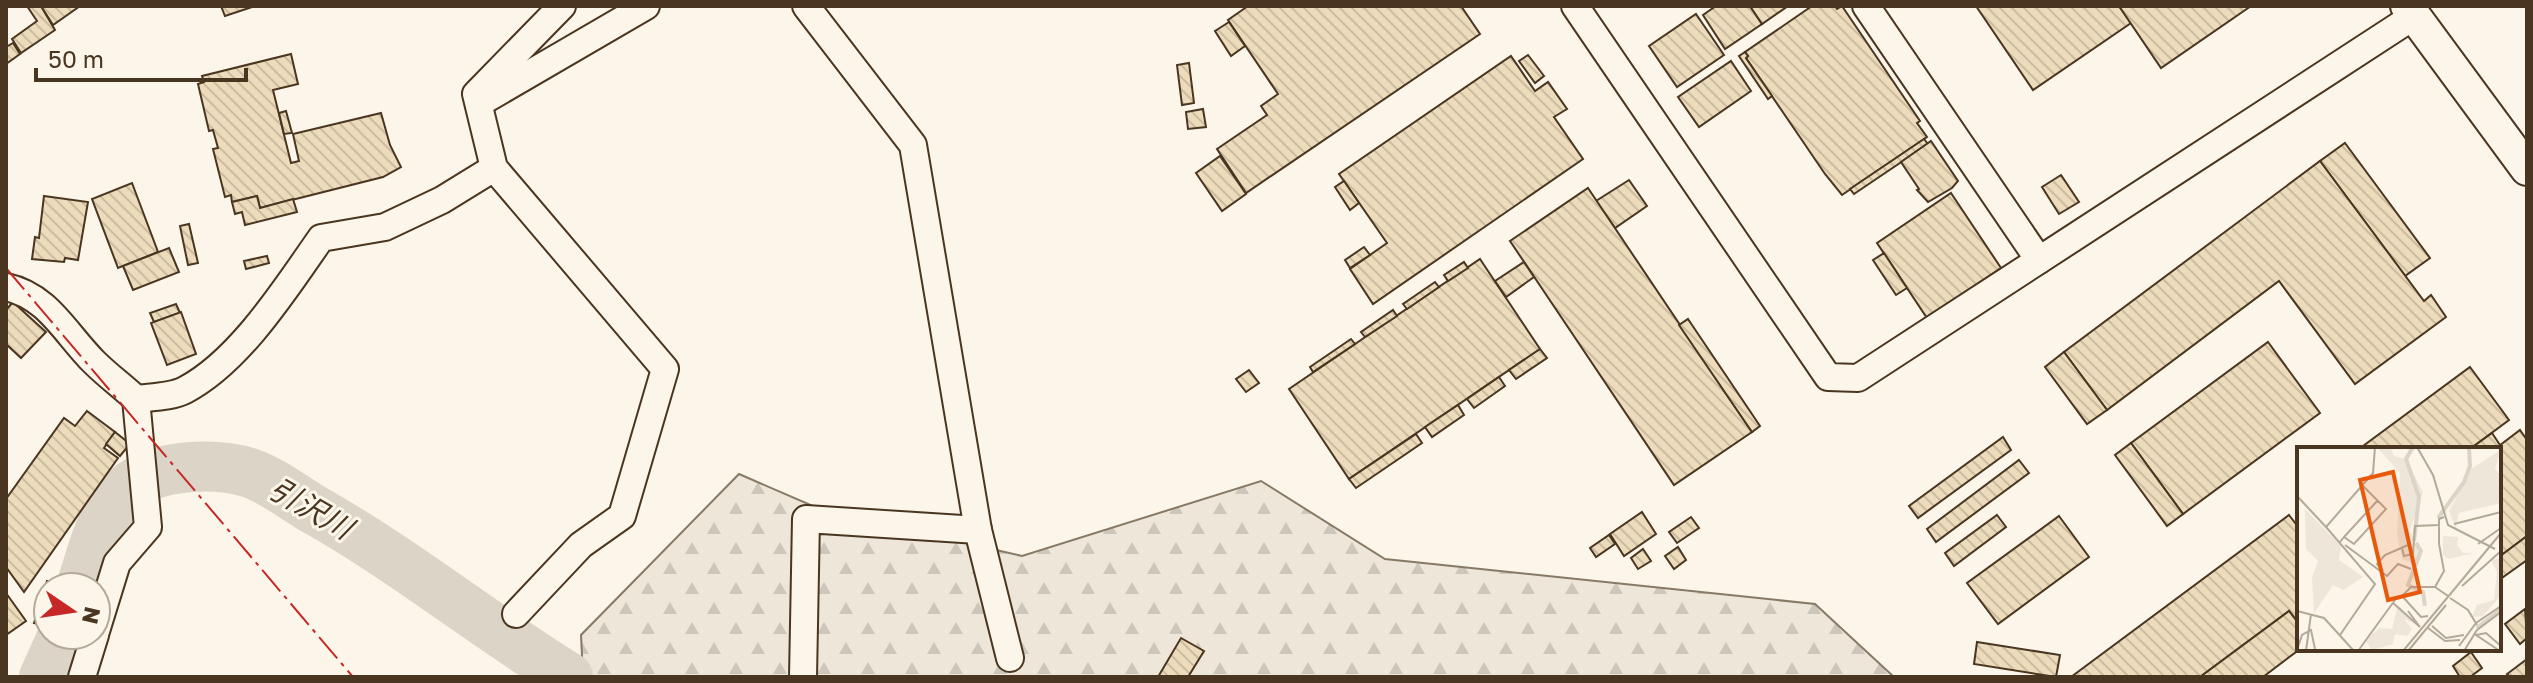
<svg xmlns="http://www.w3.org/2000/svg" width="2533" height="683" font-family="'Golos Text','Noto Sans JP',sans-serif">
<defs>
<pattern id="forest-firs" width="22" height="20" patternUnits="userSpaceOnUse" patternTransform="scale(2)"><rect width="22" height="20" fill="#ede6d9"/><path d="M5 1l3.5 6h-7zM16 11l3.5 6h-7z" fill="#cdc6ba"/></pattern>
<pattern id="building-back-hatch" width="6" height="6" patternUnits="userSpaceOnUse" patternTransform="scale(2)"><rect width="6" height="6" fill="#ecdcbc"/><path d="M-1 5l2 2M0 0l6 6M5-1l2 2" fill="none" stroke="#ccbda1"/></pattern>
</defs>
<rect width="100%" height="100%" fill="#fbf6e9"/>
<path fill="url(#forest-firs)" stroke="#887966" stroke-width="2" d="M739,474L822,510L1022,556L1261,481L1385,559L1815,604L1894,677H583L581,635Z"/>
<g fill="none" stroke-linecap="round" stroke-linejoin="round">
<g stroke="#dcd4c6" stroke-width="50">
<path d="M81,587C92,555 100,512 127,489C155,464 215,462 250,473C271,480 293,497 313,509C402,559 482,624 568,677"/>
<path d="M44,677L63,635"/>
</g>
</g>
<g fill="url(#building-back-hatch)" stroke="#4a3520" stroke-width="2">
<path d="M27,6H41L55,30L21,53L12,39L37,21Z"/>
<path d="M41,6H80L53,25Z"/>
<path d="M221,6H255L225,16Z"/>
<path d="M1248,6H1461L1480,34L1246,193L1217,149L1267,115L1261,106L1278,94L1228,20Z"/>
<path d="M1716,6H1750L1762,24L1725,49L1703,15Z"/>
<path d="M1750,6H1788L1762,24Z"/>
<path d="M1812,6H1835L1837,9L1842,6L1920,121L1917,123L1927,137L1842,195L1825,174L1746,58L1748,56L1745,52Z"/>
<path d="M1976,6H2119L2131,23L2033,90Z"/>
<path d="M2119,6H2251L2161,68Z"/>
<path d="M1696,14L1724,55L1677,87L1649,46Z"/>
<path d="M1229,22L1245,46L1231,56L1215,31Z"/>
<path d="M13,43L20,54L6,64V47Z"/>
<path d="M1745,52L1748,56L1746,58L1772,96L1768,99L1739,56Z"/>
<path d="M291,54L298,84L273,90L291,163L299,161L293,134L381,113L390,145L401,167L383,177L260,208L257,196L232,202L231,195L225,197L213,149L218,148L213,130L209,131L198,84L204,82L202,76Z"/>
<path d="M1528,55L1544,76L1535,83L1519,61Z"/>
<path d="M1511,56L1535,91L1548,82L1567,109L1554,117L1583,159L1373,304L1350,269L1387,243L1339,174Z"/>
<path d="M1731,61L1751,91L1699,127L1678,97Z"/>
<path d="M1189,63L1194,103L1182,105L1177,65Z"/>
<path d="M1203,109L1206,127L1188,129L1186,112Z"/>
<path d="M286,111L292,133L284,134L279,113Z"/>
<path d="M1924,139L1928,144L1854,194L1850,189Z"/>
<path d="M1931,141L1958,181L1952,188L1928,202L1917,190L1919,189L1901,162Z"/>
<path d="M2345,143L2430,258L2405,276L2320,161Z"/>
<path d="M1220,156L1246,194L1222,211L1196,173Z"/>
<path d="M2320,161L2424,301L2431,295L2446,317L2355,384L2279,281L2107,410L2064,352Z"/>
<path d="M2061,175L2079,202L2059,214L2042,187Z"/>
<path d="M1629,180L1647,206L1615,228L1596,201Z"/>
<path d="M1344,181L1359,203L1350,210L1335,187Z"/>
<path d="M132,183L158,252L118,268L92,199Z"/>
<path d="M1588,188L1752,432L1674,485L1510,241Z"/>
<path d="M1951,193L2001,268L1927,318L1877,243Z"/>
<path d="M44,196L88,202L78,260L65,258L64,262L32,259L35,237L39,238Z"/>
<path d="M257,196L260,208L293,199L297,212L245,225L242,212L235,214L232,202Z"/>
<path d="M189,224L198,263L188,265L180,226Z"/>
<path d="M1364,247L1370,255L1350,268L1345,260Z"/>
<path d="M169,248L179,272L133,290L123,266Z"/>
<path d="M1884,253L1907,288L1896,295L1873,260Z"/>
<path d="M267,256L269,263L246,269L244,261Z"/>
<path d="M1480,259L1540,349L1349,479L1289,389Z"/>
<path d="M1464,262L1468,268L1448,281L1444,275Z"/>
<path d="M1524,262L1534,277L1506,297L1495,281Z"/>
<path d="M1435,282L1439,287L1407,309L1403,304Z"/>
<path d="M13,302L46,332L21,358L6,344V310Z"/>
<path d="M176,304L180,313L154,322L150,313Z"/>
<path d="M1393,310L1397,316L1365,337L1361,332Z"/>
<path d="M181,312L196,354L167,365L151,323Z"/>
<path d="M1688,319L1760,426L1752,432L1679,325Z"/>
<path d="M1351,339L1355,344L1313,372L1310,367Z"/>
<path d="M2268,342L2320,413L2183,514L2131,443Z"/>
<path d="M1540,349L1547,358L1516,379L1509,370Z"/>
<path d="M2064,352L2107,410L2087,424L2045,367Z"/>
<path d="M2470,367L2509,420L2470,449H2359Z"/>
<path d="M1249,370L1259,383L1246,392L1236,379Z"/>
<path d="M1499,377L1505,386L1474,408L1467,399Z"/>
<path d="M1458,405L1464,415L1432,437L1425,427Z"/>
<path d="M87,411L115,432L104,448L118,458L24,592L6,567V499L64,418L75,426Z"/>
<path d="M2520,430L2527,440V536L2499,557V449H2495Z"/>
<path d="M115,432L130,444L120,456L106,444Z"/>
<path d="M2492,433L2500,445L2495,449H2470Z"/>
<path d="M1416,434L1422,443L1356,488L1349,479Z"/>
<path d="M2003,437L2011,450L1918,518L1909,506Z"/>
<path d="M2131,443L2183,514L2167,526L2115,455Z"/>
<path d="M2019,460L2029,473L1936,542L1927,529Z"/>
<path d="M1642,512L1656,534L1624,556L1610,534Z"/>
<path d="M1997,515L2006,527L1954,566L1945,553Z"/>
<path d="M2289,515L2299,528V624L2289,611L2200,677H2071Z"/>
<path d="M2059,516L2089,557L1998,624L1967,583Z"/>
<path d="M1691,517L1699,528L1677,543L1669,532Z"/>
<path d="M1609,535L1615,544L1596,557L1590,548Z"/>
<path d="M2527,536V560L2499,580V557Z"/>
<path d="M1678,547L1686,560L1674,569L1665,556Z"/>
<path d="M1643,549L1651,561L1638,569L1631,558Z"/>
<path d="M47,581L55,584L54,587H48V606L42,625L34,623Z"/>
<path d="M6,593L26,621L6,635Z"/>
<path d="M2525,609L2527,638L2520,644L2505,624Z"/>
<path d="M2289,611L2299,624L2300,649L2263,677H2200Z"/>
<path d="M1181,638L1204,651L1188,677H1158Z"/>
<path d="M1977,642L2060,655L2056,677L1974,664Z"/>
<path d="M2471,652L2482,668L2470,677H2460L2453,666Z"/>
<path d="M2527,659V677H2510L2507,674Z"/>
</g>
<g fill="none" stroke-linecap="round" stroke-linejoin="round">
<g stroke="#4a3520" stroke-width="30">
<g id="minor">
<path d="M806,6L913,145L978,530L1010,658"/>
<path d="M1575,6L1828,377L1858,378L2414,16"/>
<path d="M1866,6L2039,260"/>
<path d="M481,102L646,6"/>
<path d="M6,287C48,296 65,333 94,362C107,375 122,386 136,399L148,527L117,563L96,631"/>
<path d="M136,399C151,397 172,397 185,390C240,361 286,288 321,238L385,227L442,200L494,168"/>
<path d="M516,614L581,545L622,516L665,369L494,168L476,94L562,6"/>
<path d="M82,677L95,635"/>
<path d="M803,677L806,519L978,530"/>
</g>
</g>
<g stroke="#4a3520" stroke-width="36">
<path id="tertiary" d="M2407,6L2527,169"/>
</g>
<use href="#minor" stroke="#fbf6e9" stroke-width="26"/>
<use href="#tertiary" stroke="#fbf6e9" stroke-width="32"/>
<path stroke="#c62828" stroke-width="2" stroke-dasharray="28 6 4 6" stroke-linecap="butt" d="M6,268L353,677"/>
</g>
<g text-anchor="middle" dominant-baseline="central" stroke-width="6" stroke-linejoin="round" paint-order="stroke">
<g font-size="30" font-style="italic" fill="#4a3520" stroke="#fbf6e9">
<text transform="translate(311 508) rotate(30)">引沢川</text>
</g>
</g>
<g transform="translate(2297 447)">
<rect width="204" height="204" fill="#fbf6e9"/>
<path d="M80,0H93L97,9L109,12L126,45L113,83L124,110L118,117L105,112L100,88L103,26ZM204,3L198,22L204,29V56L162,66L159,82L152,64L174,22ZM8,62L44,99L42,113L66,130L46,143L36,138L17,166L15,131L21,114L9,102ZM146,89L161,90L160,98L166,106H177L151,112L146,108ZM204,111V148L186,169L175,170L180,158L197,153L200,125L194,113ZM101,158L121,178L107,172L115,182L110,189L98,187L96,197L75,203L69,194L82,181L95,182Z" fill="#ede6d9"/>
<path fill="none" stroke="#dcd4c6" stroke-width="4" d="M116,0L109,12L122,50L117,94M141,71L167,35L173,19L172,0M119,96L124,104L111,138L126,145L128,159M204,131V156M180,181L204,162"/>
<path fill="none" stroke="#b4a999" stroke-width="2" d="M120,0L136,28L151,78L198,102M0,49L29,80M147,70L142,72V97L147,124L138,140L151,149M157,77L204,65M47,90L81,53M43,95L47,90L57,97L89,62L65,38M181,97L204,81M48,98L90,129L101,117L114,122M105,101L107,109L116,107L118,79L143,78M86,124L80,117L88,108L111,98M165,139L204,104M153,151L171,163L180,178M96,156L123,180L111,164M0,164L27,171L57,204M131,169L124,170L105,149L114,140H138M135,179L149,191L167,188M131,181L148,194L163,193M43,188L78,137L29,80L76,26L78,0M162,199L179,176L204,159M0,203L5,188L14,183L18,202M9,204L14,167M61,204L98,153M106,204L204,86M111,204L149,158M167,204L180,183L204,165M203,204L179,188L189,186L204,199"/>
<path fill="#e8590c" fill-opacity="0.15" stroke="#e8590c" stroke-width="4" d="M96,25L123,145L91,153L63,33Z"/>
<rect width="204" height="204" fill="none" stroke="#4a3520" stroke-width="4"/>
</g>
<rect width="2533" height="683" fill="none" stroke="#4a3520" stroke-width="16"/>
<g transform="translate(72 611) rotate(103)"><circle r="38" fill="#fbf6e9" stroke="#b4a999" stroke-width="2"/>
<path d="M0-6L14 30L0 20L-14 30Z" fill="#c62828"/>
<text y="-12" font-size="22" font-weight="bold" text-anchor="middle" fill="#4a3520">N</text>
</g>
<path d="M36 68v12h210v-12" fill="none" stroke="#4a3520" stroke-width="4"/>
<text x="48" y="68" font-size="24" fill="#4a3520" stroke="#fbf6e9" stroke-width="6" paint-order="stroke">50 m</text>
</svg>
